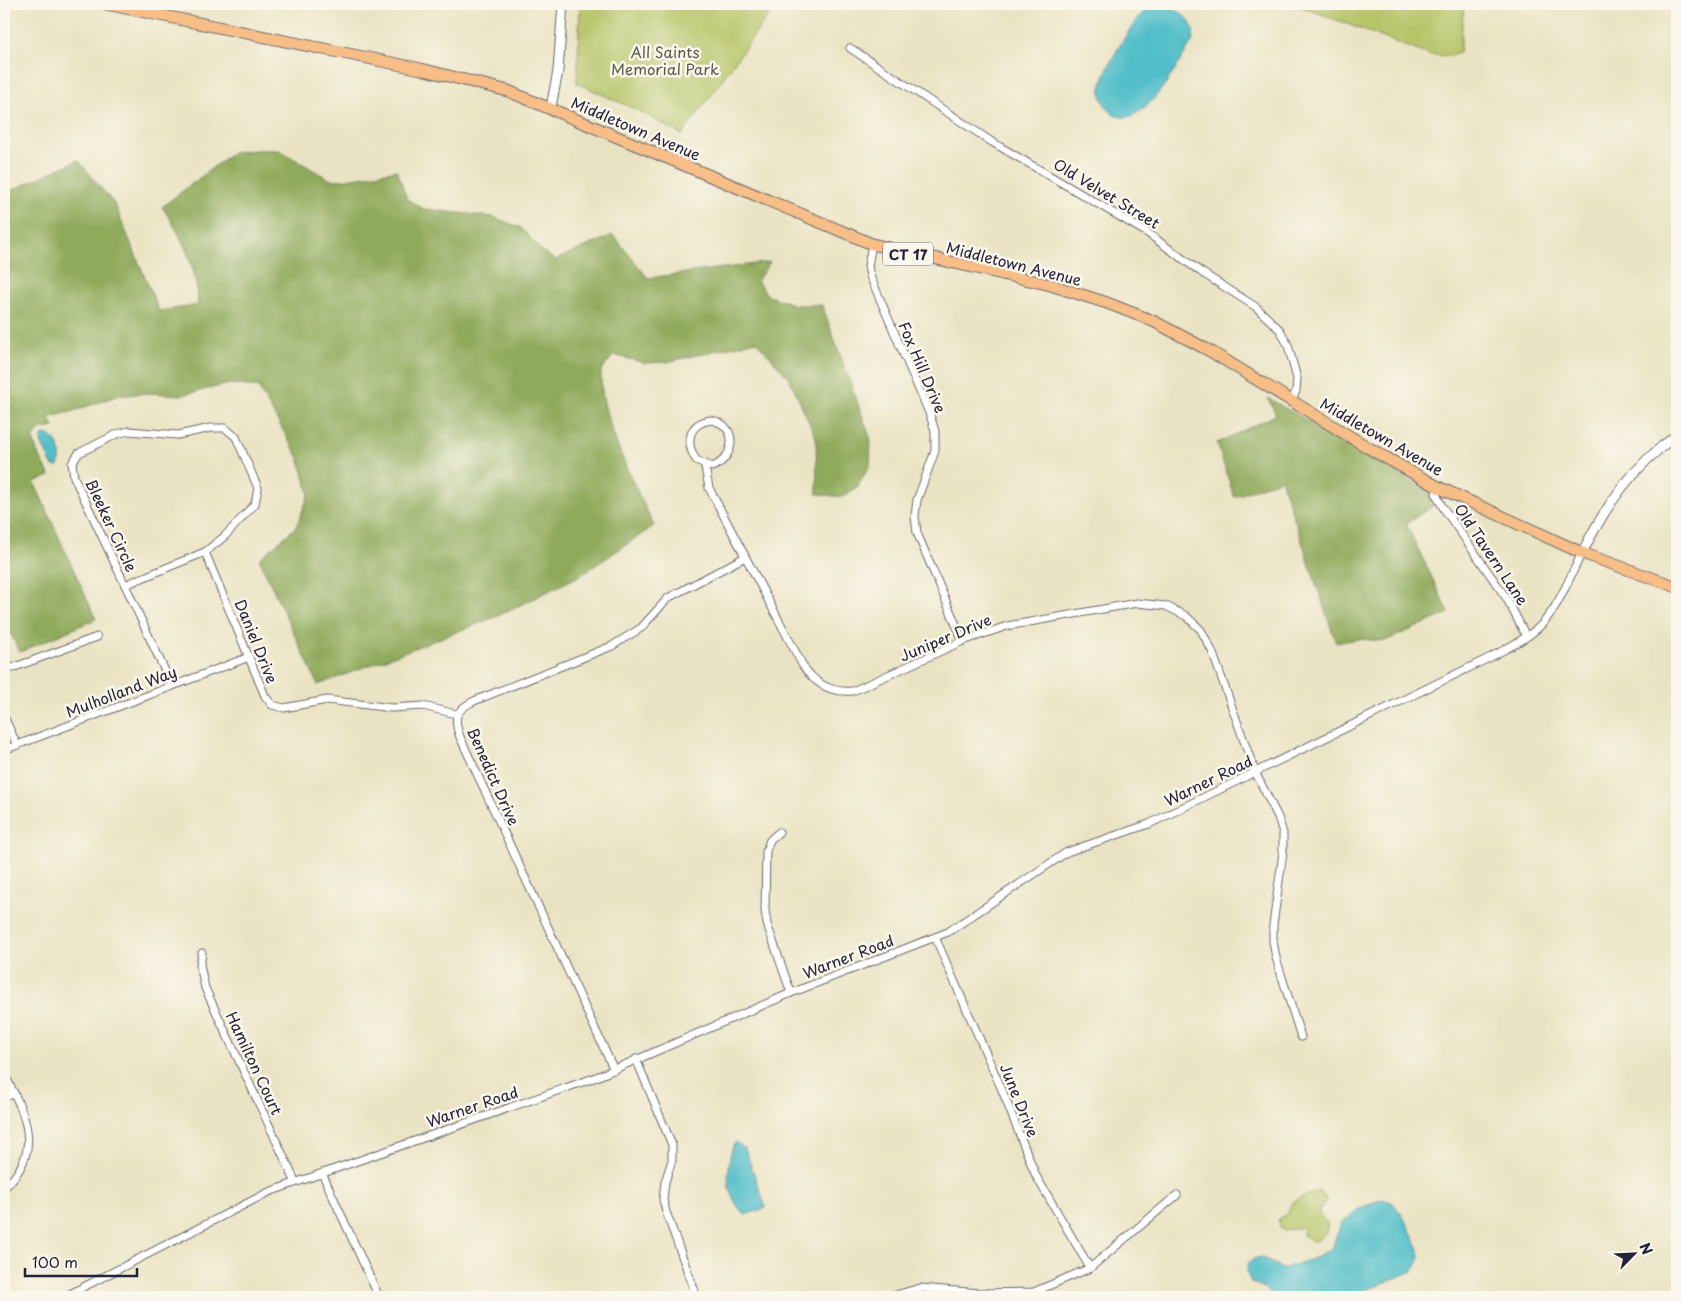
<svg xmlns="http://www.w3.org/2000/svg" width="1681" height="1301" font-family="'Playpen Sans',sans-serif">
<rect width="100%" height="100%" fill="#fbf7ec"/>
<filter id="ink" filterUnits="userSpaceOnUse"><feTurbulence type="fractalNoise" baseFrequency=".02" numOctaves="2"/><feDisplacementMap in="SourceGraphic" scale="10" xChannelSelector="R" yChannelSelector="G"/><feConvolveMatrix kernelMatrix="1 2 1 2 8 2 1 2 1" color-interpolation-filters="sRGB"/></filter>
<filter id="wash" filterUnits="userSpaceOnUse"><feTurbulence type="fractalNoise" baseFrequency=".0096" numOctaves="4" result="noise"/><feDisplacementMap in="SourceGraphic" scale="20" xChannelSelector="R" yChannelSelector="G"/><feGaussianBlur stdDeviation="1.12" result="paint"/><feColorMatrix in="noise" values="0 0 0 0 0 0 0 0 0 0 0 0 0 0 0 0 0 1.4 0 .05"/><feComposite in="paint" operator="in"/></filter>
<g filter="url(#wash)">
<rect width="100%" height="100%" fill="#eae3c3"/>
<g fill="#b6c567" stroke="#6c7451">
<path d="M580,4H769L771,12L682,135L641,112L577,83Z"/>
<path d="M1294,4H1464L1460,52L1449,56L1429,55Z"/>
<path d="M1317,1191L1323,1194L1327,1200L1319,1211V1214L1327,1222C1329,1232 1322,1241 1311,1241L1303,1235L1302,1227L1284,1231L1281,1229L1278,1219L1288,1213L1292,1202Z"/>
</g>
<g fill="#90aa5c" stroke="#59664c">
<path d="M257,150H279L329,179L342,180L397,170L407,199L424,209L493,217L521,228L541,250L555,260L613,235L648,278L770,262L757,281L768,296L796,305H822L871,440L870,465L858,486L842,497L817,494L816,438L789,378L756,341L667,362L644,363L614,355L601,370C598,416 634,483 654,526L581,575L498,616L318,685L259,559L296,527L309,494L299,458L258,387L229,384L182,395L148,393L116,396L71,412L49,417L54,427L39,430L33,439L37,452L50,476L34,482L96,619L20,652L4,621V194L78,160L115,205L159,311L198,305C197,268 183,237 162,207L233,152Z"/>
<path d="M1268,398L1430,492L1433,506L1406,524L1449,613L1385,641L1357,639L1336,643L1281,479L1234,497L1217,443L1276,415Z"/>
</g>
<g fill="#51bec9" stroke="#3a7082">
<path d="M1161,4C1178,8 1199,22 1192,42C1177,64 1147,126 1116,116C1109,111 1102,103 1101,94C1098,75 1133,22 1147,8C1151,5 1156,4 1161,4Z"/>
<path d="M48,434C58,441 65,455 57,467L52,465L41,442L42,436Z"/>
<path d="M736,1142L745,1149L764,1202L765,1208L745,1215C738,1209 732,1197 729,1188C727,1179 729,1146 736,1142Z"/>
<path d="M1381,1199L1392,1202L1403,1216L1419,1249V1261L1413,1271L1350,1297H1275L1261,1286L1251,1283C1245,1269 1244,1260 1261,1257L1282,1269L1312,1259L1332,1248L1341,1224L1356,1211Z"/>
</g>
</g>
<g filter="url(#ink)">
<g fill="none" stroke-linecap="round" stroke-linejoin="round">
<g stroke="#68666b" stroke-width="9">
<g id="minor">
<path d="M850,48L992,142L1146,232L1201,272L1256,307L1280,330L1288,345L1297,379L1296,391L1292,400"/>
<path d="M872,244L868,266L870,276L930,415L935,431V451L917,500L915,516L917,533L963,641"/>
<path d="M711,420C740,425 735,459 712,467L696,460C685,443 688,423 711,420Z"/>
<path d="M211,428H225L236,437L258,488L255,504L225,536L205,552L125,585L74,477L72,463L79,453L117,434L129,431L178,435Z"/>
<path d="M705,467L709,488L803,666C815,684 832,693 853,691L963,641L1007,626L1137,603L1166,606L1186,616L1201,630L1212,651L1255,772L1278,817L1283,833V852L1273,925V941L1276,958L1301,1037"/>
<path d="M1438,487L1436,494L1442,506L1507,599L1526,636"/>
<path d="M205,552L265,696L272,705L284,708L327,700L392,708L423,706L456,714"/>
<path d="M125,585L172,686"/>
<path d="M4,671L97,637"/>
<path d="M4,717L17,745"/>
<path d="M4,750L249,657"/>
<path d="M779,832L770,840L766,851L765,910L767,924L791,993"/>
<path d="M935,937L1002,1090L1036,1176L1090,1268"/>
<path d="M202,953L200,965L205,988L295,1181"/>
<path d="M636,1059L672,1145V1160L665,1182L663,1199L666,1212L697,1297"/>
<path d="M614,1070L460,737C453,718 455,710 474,701L612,646L641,628L668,598L745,557"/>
<path d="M4,1074C26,1115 44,1151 4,1188"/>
<path d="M4,1098L14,1093"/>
<path d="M322,1173L379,1297"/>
<path d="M64,1297L269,1192L594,1078L791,993L948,932L1067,852L1149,824L1491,657C1507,648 1527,639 1540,626C1559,607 1570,576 1582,553"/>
<path d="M889,1297L920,1288L980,1293L1034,1292L1090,1268L1177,1195"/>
</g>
</g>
<g stroke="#68666b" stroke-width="11">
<g id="tertiary">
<path d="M551,107L558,71L563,4"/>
<path d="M1582,553C1606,505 1633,466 1677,435"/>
</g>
</g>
<g stroke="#68666b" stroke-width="13">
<path id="primary" d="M106,4L421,69L508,91L872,244L1051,285L1107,303L1153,321L1210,351L1367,447L1438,487L1582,553L1677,587"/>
</g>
<use href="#minor" stroke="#fff" stroke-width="7"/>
<use href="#tertiary" stroke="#fff" stroke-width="9"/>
<use href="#primary" stroke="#f7be88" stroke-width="11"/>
</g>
</g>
<g text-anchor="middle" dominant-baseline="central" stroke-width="5" stroke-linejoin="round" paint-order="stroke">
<rect fill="#fbf7ec" stroke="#636270" stroke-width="1" x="883" y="242.5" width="50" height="23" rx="4"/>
<g font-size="14" font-weight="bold" fill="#22223b">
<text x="908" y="254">CT 17</text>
</g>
<g font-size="15" fill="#565b4a" stroke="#fbf7ec">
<text x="665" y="51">All Saints<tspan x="665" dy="17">Memorial Park</tspan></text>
</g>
<g font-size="15" fill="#22223b" stroke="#fbf7ec">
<text transform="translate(636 128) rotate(23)">Middletown Avenue</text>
<text transform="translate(1107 193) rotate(31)">Old Velvet Street</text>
<text transform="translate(1014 263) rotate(14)">Middletown Avenue</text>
<text transform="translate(923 367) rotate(67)">Fox Hill Drive</text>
<text transform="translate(1382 436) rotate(30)">Middletown Avenue</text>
<text transform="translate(112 525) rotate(65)">Bleeker Circle</text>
<text transform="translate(1492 554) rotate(56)">Old Tavern Lane</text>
<text transform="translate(945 637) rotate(-23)">Juniper Drive</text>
<text transform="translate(257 641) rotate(68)">Daniel Drive</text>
<text transform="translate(121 691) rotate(-21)">Mulholland Way</text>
<text transform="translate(494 776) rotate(66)">Benedict Drive</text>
<text transform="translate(1208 780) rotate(-26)">Warner Road</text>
<text transform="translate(848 956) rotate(-21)">Warner Road</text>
<text transform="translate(255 1063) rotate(65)">Hamilton Court</text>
<text transform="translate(1020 1100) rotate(68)">June Drive</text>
<text transform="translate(472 1106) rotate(-19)">Warner Road</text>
</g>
</g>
<rect width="1681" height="1301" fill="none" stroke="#fbf7ec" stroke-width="20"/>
<g transform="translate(1634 1254) rotate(66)" stroke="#fbf7ec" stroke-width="4" paint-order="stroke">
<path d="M0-4L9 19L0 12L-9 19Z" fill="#22223b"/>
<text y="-8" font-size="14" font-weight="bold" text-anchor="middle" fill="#22223b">N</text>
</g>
<path d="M25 1268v8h112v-8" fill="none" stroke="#22223b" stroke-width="2.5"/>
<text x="32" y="1268" font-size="15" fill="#22223b" stroke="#fbf7ec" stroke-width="4" paint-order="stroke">100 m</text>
</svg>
